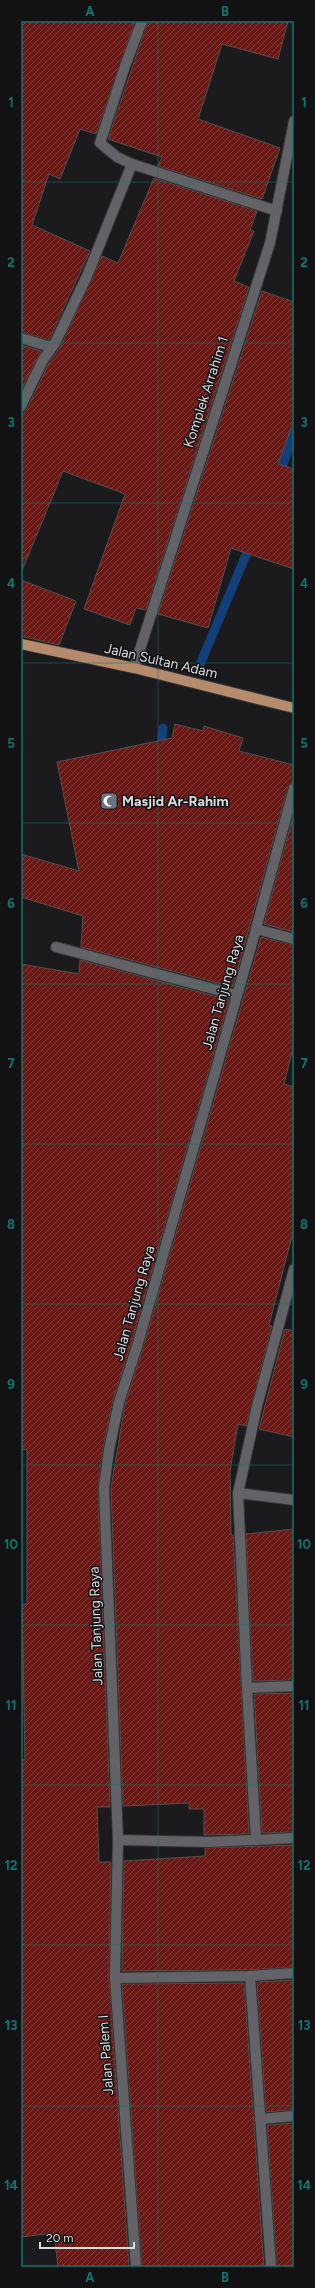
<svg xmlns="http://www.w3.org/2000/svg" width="315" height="2288" font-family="Figtree,sans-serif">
<defs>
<pattern id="building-hatch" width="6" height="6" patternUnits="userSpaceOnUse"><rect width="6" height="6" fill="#691a16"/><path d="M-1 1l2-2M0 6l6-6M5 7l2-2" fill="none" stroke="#7e3b37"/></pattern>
</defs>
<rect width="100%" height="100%" fill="#1b1b1e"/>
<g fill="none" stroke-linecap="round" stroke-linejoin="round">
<g stroke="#12407b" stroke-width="9">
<path d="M279,476L294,432"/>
<path d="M201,662L251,543"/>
<path d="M161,752L163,728"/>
</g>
</g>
<g fill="url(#building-hatch)" stroke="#55504f">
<path d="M21,21H135L96,134L80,129L60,179L49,174L32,225L90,251L49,340L21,332Z"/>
<path d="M148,21H288L278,59L222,44L198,119L280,148L262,199L158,166L162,157L108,139Z"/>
<path d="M154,178L257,211L250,230L254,231L234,281L249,287L146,610L136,608L130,625L84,609L125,494L63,471L21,573V412L27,409L49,363L61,346L102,256L118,263Z"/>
<path d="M262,291L294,302V420L278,464L294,469V569L231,548L208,628L158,614Z"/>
<path d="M21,345L41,351L21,391Z"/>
<path d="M21,580L76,601L59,645L21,636Z"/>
<path d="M175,724L203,731L204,726L243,738L239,751L294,765V782L288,786L233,987L81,947L83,916L21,897V854L79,871L57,762L172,738Z"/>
<path d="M294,813V932L264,924Z"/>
<path d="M261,937L294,945V1044L284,1084L294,1087V1228L269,1325L272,1326L246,1426L238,1424L230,1471L231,1535H233L249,1834L204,1835V1809H189V1803L123,1806L111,1488L125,1404L144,1345Z"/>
<path d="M80,960L229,1000L132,1341L113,1400L103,1449L98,1487L110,1807H97L99,1862H111L109,1978L129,2267H58L54,2233L21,2237V1760H25L22,1604H27V1450L21,1449V964L79,974Z"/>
<path d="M285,1329L294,1331V1437L259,1429Z"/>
<path d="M294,1529V1680L253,1681L246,1534Z"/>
<path d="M294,1693V1832L262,1833L254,1694Z"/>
<path d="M294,1845V1967L250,1970L122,1971L124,1861L205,1856V1848Z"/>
<path d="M294,1980V2110L266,2112L257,1982Z"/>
<path d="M244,1983L264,2267H142L122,1984Z"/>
<path d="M294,2123V2267H277L267,2125Z"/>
</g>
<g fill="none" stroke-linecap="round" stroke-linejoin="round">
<g stroke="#353537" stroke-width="12">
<g id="minor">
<path d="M142,21L125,66L100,143L117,157L132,164L277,211"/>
<path d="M21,338L51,347"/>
<path d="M21,406L43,360L55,343L87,276L132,164"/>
<path d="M134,668L270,243L294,121"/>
<path d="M256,929L294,939"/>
<path d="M56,947L236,995"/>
<path d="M238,1493L294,1500"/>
<path d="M247,1688L294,1686"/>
<path d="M118,1840L209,1842L294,1838"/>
<path d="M256,1840L247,1688L238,1493L257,1406L294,1269"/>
<path d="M250,1976L271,2267"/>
<path d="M115,1978L250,1976L294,1973"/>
<path d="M260,2119L294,2116"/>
<path d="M136,2267L115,1978L118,1840L104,1488L109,1450L119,1402L138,1343L256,929L294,788"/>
</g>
</g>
<g stroke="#353537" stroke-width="12">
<path id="major" d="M21,644L134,668L294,708"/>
</g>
<use href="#minor" stroke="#636367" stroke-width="10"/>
<use href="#major" stroke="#b58b6c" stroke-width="10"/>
</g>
<path fill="none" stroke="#0f766e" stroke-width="1" stroke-opacity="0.55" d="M158,21V2267M21,182H294M21,343H294M21,503H294M21,663H294M21,823H294M21,984H294M21,1144H294M21,1304H294M21,1465H294M21,1625H294M21,1785H294M21,1945H294M21,2106H294"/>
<defs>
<g id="mosque-square" transform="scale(0.9)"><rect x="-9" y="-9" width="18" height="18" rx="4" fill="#6b7280" stroke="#121215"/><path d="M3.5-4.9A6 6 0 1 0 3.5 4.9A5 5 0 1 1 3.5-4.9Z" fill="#fff"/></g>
</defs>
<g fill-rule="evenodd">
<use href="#mosque-square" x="109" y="801"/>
</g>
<g text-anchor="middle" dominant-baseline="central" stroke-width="3" stroke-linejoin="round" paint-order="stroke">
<g font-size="14" fill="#dadadd" stroke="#121215">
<text transform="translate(206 392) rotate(-72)">Komplek Arrahim 1</text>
<text transform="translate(161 661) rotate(13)">Jalan Sultan Adam</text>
<text transform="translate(223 992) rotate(-74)">Jalan Tanjung Raya</text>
<text transform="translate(134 1303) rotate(-74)">Jalan Tanjung Raya</text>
<text transform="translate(96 1626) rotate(-92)">Jalan Tanjung Raya</text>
<text transform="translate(106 2055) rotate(-94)">Jalan Palem I</text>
</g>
<g font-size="14" font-weight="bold" fill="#dadadd" stroke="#121215" text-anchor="start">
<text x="122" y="801">Masjid Ar-Rahim</text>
</g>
</g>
<rect width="315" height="2288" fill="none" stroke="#121215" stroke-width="44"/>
<path d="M40 2242v6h94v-6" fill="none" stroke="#dadadd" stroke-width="2"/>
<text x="46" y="2242" font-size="12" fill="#dadadd" stroke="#121215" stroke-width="3" paint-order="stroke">20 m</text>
<rect x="22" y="22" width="271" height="2244" fill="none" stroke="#0f766e" stroke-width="1.5"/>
<g font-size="13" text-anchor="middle" font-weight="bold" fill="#0f766e">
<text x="90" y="16">A</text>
<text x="225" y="16">B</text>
<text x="11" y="107">1</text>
<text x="304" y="107">1</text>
<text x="11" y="267">2</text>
<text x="304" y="267">2</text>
<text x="11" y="427">3</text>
<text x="304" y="427">3</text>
<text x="11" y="588">4</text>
<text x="304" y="588">4</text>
<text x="11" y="748">5</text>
<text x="304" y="748">5</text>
<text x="11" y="908">6</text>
<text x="304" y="908">6</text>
<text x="11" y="1068">7</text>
<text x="304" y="1068">7</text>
<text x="11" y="1229">8</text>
<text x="304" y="1229">8</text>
<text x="11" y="1389">9</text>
<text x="304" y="1389">9</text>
<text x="11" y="1549">10</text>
<text x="304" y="1549">10</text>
<text x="11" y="1710">11</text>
<text x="304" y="1710">11</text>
<text x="11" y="1870">12</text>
<text x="304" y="1870">12</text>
<text x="11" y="2030">13</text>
<text x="304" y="2030">13</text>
<text x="11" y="2190">14</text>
<text x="304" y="2190">14</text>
<text x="90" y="2282">A</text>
<text x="225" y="2282">B</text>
</g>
</svg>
